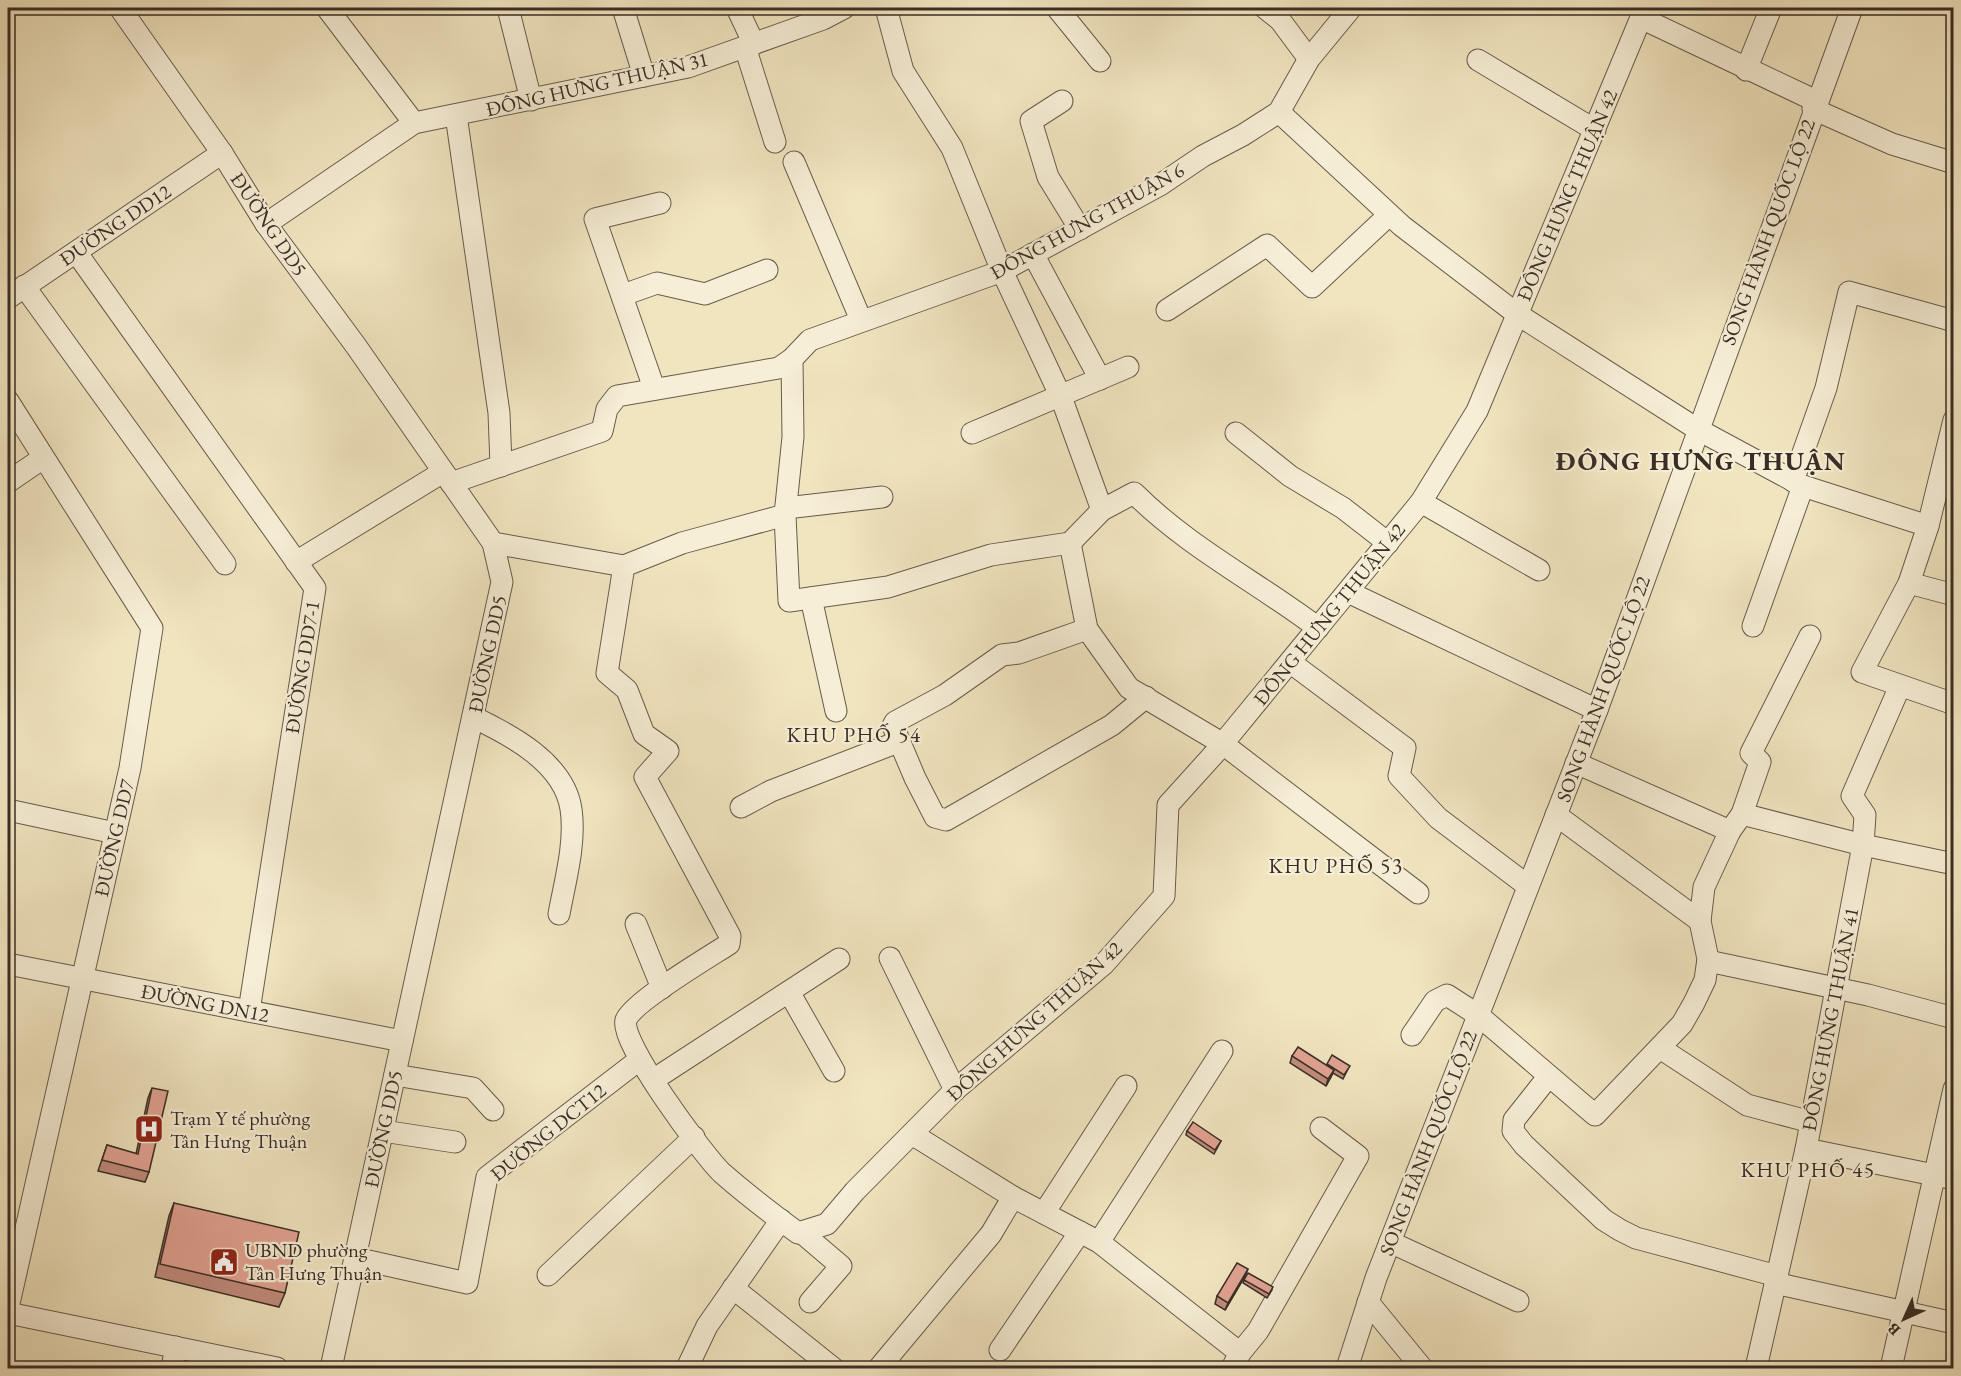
<svg xmlns="http://www.w3.org/2000/svg" width="1961" height="1376" font-family="'EB Garamond',serif">
<rect width="100%" height="100%" fill="#f1e5c0"/>
<filter id="stains"><feTurbulence type="fractalNoise" baseFrequency=".00333" numOctaves="4"/><feColorMatrix values="0 0 0 0 .2 0 0 0 0 .09 0 0 0 0 .02 0 0 0 .5 -.17"/></filter>
<radialGradient id="worn" r=".72"><stop offset=".6" stop-color="#630" stop-opacity="0"/><stop offset="1" stop-color="#630" stop-opacity=".3"/></radialGradient>
<g fill="none" stroke-linecap="round" stroke-linejoin="round">
<g stroke="#675c4c" stroke-width="23">
<g id="minor">
<path d="M120,8L222,153L266,224L356,346L493,543L502,582L331,1368"/>
<path d="M327,8L414,123"/>
<path d="M508,8L531,100"/>
<path d="M623,8L644,76"/>
<path d="M737,8L754,44"/>
<path d="M886,8L903,71L952,148L1002,271L1061,397L1102,510L1070,543L1087,629L1129,688L1223,744L1418,893"/>
<path d="M1057,8L1100,61"/>
<path d="M1265,8L1280,20L1309,59"/>
<path d="M1641,18L1816,101"/>
<path d="M745,47L775,142"/>
<path d="M1478,60L1595,130"/>
<path d="M1746,70L1771,8"/>
<path d="M1062,101L1031,121L1048,177L1080,229"/>
<path d="M1813,109L1892,144L1954,163"/>
<path d="M1279,112L1402,226L1517,314L1697,429L1803,486L1928,526"/>
<path d="M456,115L499,413L501,466"/>
<path d="M794,162L861,320"/>
<path d="M266,224L414,123L688,67L823,19L844,8"/>
<path d="M76,252L315,588L249,1011"/>
<path d="M1033,254L1100,379"/>
<path d="M24,286L225,564"/>
<path d="M623,295L657,283L705,294L767,270"/>
<path d="M8,298L222,153"/>
<path d="M1167,310L1267,245L1312,287L1389,215"/>
<path d="M792,359L793,437L785,515L789,601L888,587L991,555L1070,543"/>
<path d="M654,388L595,219L660,203"/>
<path d="M8,401L152,628L130,768L8,1308"/>
<path d="M1954,420L1928,526L1909,583L1862,672L1954,704"/>
<path d="M972,433L1128,367"/>
<path d="M1236,433L1290,476L1343,508L1388,543"/>
<path d="M1793,481L1826,388L1849,292L1954,321"/>
<path d="M8,482L43,458"/>
<path d="M451,483L602,431L607,409L617,396L779,368L792,359L810,340L1002,271L1160,185L1203,156L1243,135L1279,112L1309,59L1351,8"/>
<path d="M1421,502L1539,570"/>
<path d="M786,508L882,497"/>
<path d="M1102,510L1134,493C1188,547 1257,582 1318,628"/>
<path d="M785,515L682,543L624,566L607,673L627,690L644,734L668,751L645,777L730,936L729,944C709,957 633,1002 626,1020C618,1040 704,1156 722,1173C746,1194 772,1214 798,1233L827,1224L855,1191L955,1090L1104,964L1164,896L1168,805L1215,753L1421,502L1477,411L1645,8"/>
<path d="M493,543L624,566"/>
<path d="M296,562L443,472"/>
<path d="M1909,583L1954,595"/>
<path d="M1348,592L1597,710"/>
<path d="M811,598L836,711"/>
<path d="M1753,626L1803,486"/>
<path d="M1087,629L1019,653L1002,655L945,695L895,722L893,726L915,778L935,817L946,820L1112,725L1146,697"/>
<path d="M1290,662L1405,748L1399,776L1438,818L1528,886"/>
<path d="M473,717C511,735 564,763 571,809C576,843 565,881 559,914"/>
<path d="M1576,763L1730,831"/>
<path d="M741,807L771,791L898,742"/>
<path d="M8,810L115,833"/>
<path d="M1742,814L1863,845L1954,864"/>
<path d="M1556,815L1700,921"/>
<path d="M636,924L662,988"/>
<path d="M890,958L955,1090"/>
<path d="M1708,961L1868,995L1954,1018"/>
<path d="M8,964L402,1041"/>
<path d="M789,992L834,1071"/>
<path d="M1412,1035L1435,1001L1447,995L1478,1015L1595,1115L1682,1024L1694,1003L1705,980L1708,959L1700,921L1704,887L1730,831L1742,814L1760,762L1751,753L1810,636"/>
<path d="M1660,1048L1747,1105L1811,1122"/>
<path d="M395,1075L473,1088L493,1110"/>
<path d="M1548,1077L1514,1120L1513,1131L1524,1145L1604,1220L1620,1230L1636,1238L1777,1276"/>
<path d="M653,1080L839,959"/>
<path d="M383,1131L455,1142"/>
<path d="M912,1134L1013,1197L1099,1242L1240,1353L1232,1368"/>
<path d="M1806,1149L1954,1179"/>
<path d="M1044,1213L1126,1086"/>
<path d="M801,1232L841,1266L810,1302"/>
<path d="M1099,1242L1222,1051"/>
<path d="M1390,1242L1518,1301"/>
<path d="M355,1258L467,1283L487,1177L639,1060"/>
<path d="M548,1275L694,1137"/>
<path d="M1775,1283L1954,1323"/>
<path d="M733,1288L833,1368"/>
<path d="M1368,1302L1422,1368"/>
<path d="M8,1313L277,1368"/>
<path d="M1000,1350L1080,1232"/>
<path d="M1240,1353L1258,1331L1358,1156L1321,1128"/>
<path d="M172,1368L176,1347"/>
<path d="M687,1368L707,1326L781,1220"/>
<path d="M879,1368L991,1234L1013,1197"/>
<path d="M1347,1368L1376,1278L1597,710L1852,8"/>
<path d="M1756,1368L1806,1149L1863,845L1865,815L1852,796L1900,686"/>
<path d="M1891,1368L1954,1089"/>
</g>
</g>
<use href="#minor" stroke="#f6eed6" stroke-width="21"/>
</g>
<g fill="#c28c7e" stroke="#392e26" stroke-width="1.5">
<path d="M1292,1056L1326,1065L1348,1069L1343,1079L1333,1073L1326,1086L1290,1063Z"/>
<path d="M152,1088L149,1172L145,1182L98,1171L107,1145L136,1154L148,1098Z"/>
<path d="M1187,1131L1221,1141L1214,1154L1186,1135Z"/>
<path d="M174,1203L285,1293L279,1307L155,1277L169,1216Z"/>
<path d="M1245,1276L1225,1310L1215,1304L1217,1296Z"/>
<path d="M1244,1280L1272,1290L1267,1298L1243,1283Z"/>
</g>
<g fill="#9e7267" stroke="#392e26" stroke-width="1.5">
<path d="M1334,1070L1331,1077L1326,1086L1328,1079Z"/>
<path d="M1248,1269L1245,1276L1225,1310L1228,1303Z"/>
</g>
<g fill="#e2a393" stroke="#392e26" stroke-width="1.5">
<path d="M1298,1047L1334,1070L1328,1079L1292,1056Z"/>
<path d="M1332,1055L1350,1066L1344,1075L1327,1064Z"/>
<path d="M152,1088L168,1091L149,1172L102,1160L107,1145L138,1154Z"/>
<path d="M1193,1122L1221,1141L1215,1150L1187,1131Z"/>
<path d="M174,1203L299,1232L285,1293L160,1264Z"/>
<path d="M1237,1263L1248,1269L1228,1303L1217,1296Z"/>
<path d="M1248,1273L1273,1287L1269,1294L1244,1280Z"/>
</g>
<defs>
<g id="hospital-square" transform="scale(1.5)"><rect x="-9" y="-9" width="18" height="18" rx="4" fill="#8f2418" stroke="#f6eed6"/><path d="M-5-5h3v3.5h4V-5h3V5h-3V1.5h-4V5h-3Z" fill="#fff"/></g>
<g id="civic-square" transform="scale(1.5)"><rect x="-9" y="-9" width="18" height="18" rx="4" fill="#8f2418" stroke="#f6eed6"/><path d="M-.6-6.5H3V-4.5H.6V-3L4-1V1h2V6H-6V1h2V-1L-.6-3ZM-1.2 2.5V6h2.4V2.5Z" fill="#fff"/></g>
</defs>
<g fill-rule="evenodd">
<use href="#hospital-square" x="149" y="1129"/>
<use href="#civic-square" x="224" y="1262"/>
</g>
<g text-anchor="middle" dominant-baseline="central" stroke-width="4.5" stroke-linejoin="round" paint-order="stroke">
<g font-size="20" fill="#392e26" stroke="#f6eed6">
<text transform="translate(597 84) rotate(-13)">ĐÔNG HƯNG THUẬN 31</text>
<text transform="translate(1567 195) rotate(-67)">ĐÔNG HƯNG THUẬN 42</text>
<text transform="translate(1087 221) rotate(-29)">ĐÔNG HƯNG THUẬN 6</text>
<text transform="translate(269 224) rotate(56)">ĐƯỜNG DD5</text>
<text transform="translate(115 225) rotate(-34)">ĐƯỜNG DD12</text>
<text transform="translate(1768 232) rotate(-70)">SONG HÀNH QUỐC LỘ 22</text>
<text transform="translate(1329 614) rotate(-51)">ĐÔNG HƯNG THUẬN 42</text>
<text transform="translate(487 654) rotate(-78)">ĐƯỜNG DD5</text>
<text transform="translate(302 667) rotate(-81)">ĐƯỜNG DD7-1</text>
<text transform="translate(1603 689) rotate(-70)">SONG HÀNH QUỐC LỘ 22</text>
<text transform="translate(114 838) rotate(-77)">ĐƯỜNG DD7</text>
<text transform="translate(205 1003) rotate(11)">ĐƯỜNG DN12</text>
<text transform="translate(1830 1019) rotate(-79)">ĐÔNG HƯNG THUẬN 41</text>
<text transform="translate(1034 1021) rotate(-42)">ĐÔNG HƯNG THUẬN 42</text>
<text transform="translate(383 1129) rotate(-78)">ĐƯỜNG DD5</text>
<text transform="translate(548 1132) rotate(-39)">ĐƯỜNG DCT12</text>
<text transform="translate(1428 1143) rotate(-69)">SONG HÀNH QUỐC LỘ 22</text>
</g>
<g font-size="20" fill="#392e26" stroke="#f6eed6" text-anchor="start">
<text x="170" y="1118">Trạm Y tế phường<tspan x="170" dy="23">Tân Hưng Thuận</tspan></text>
<text x="245" y="1250">UBND phường<tspan x="245" dy="23">Tân Hưng Thuận</tspan></text>
</g>
<g font-size="21" letter-spacing="1.5" fill="#392e26" stroke="#f6eed6">
<text x="854" y="734">KHU PHỐ 54</text>
<text x="1336" y="865">KHU PHỐ 53</text>
<text x="1808" y="1169">KHU PHỐ 45</text>
</g>
<g font-size="26" font-weight="bold" letter-spacing="1.5" fill="#392e26" stroke="#f6eed6">
<text x="1701" y="461">ĐÔNG HƯNG THUẬN</text>
</g>
</g>
<rect width="1961" height="1376" fill="none" stroke="#f1e5c0" stroke-width="30"/>
<rect x="9" y="9" width="1943" height="1358" fill="none" stroke="#392e26" stroke-width="3"/>
<rect x="15" y="15" width="1931" height="1346" fill="none" stroke="#392e26" stroke-width="1.5"/>
<g transform="translate(1904 1319) rotate(225)" stroke="#f6eed6" stroke-width="4.5" paint-order="stroke">
<path d="M0-4.5L10 22L0 15L-10 22Z" fill="#392e26"/>
<text y="-9" font-size="16" font-weight="bold" text-anchor="middle" fill="#392e26">B</text>
</g>
<rect width="100%" height="100%" filter="url(#stains)"/>
<rect width="100%" height="100%" fill="url(#worn)"/>
</svg>
